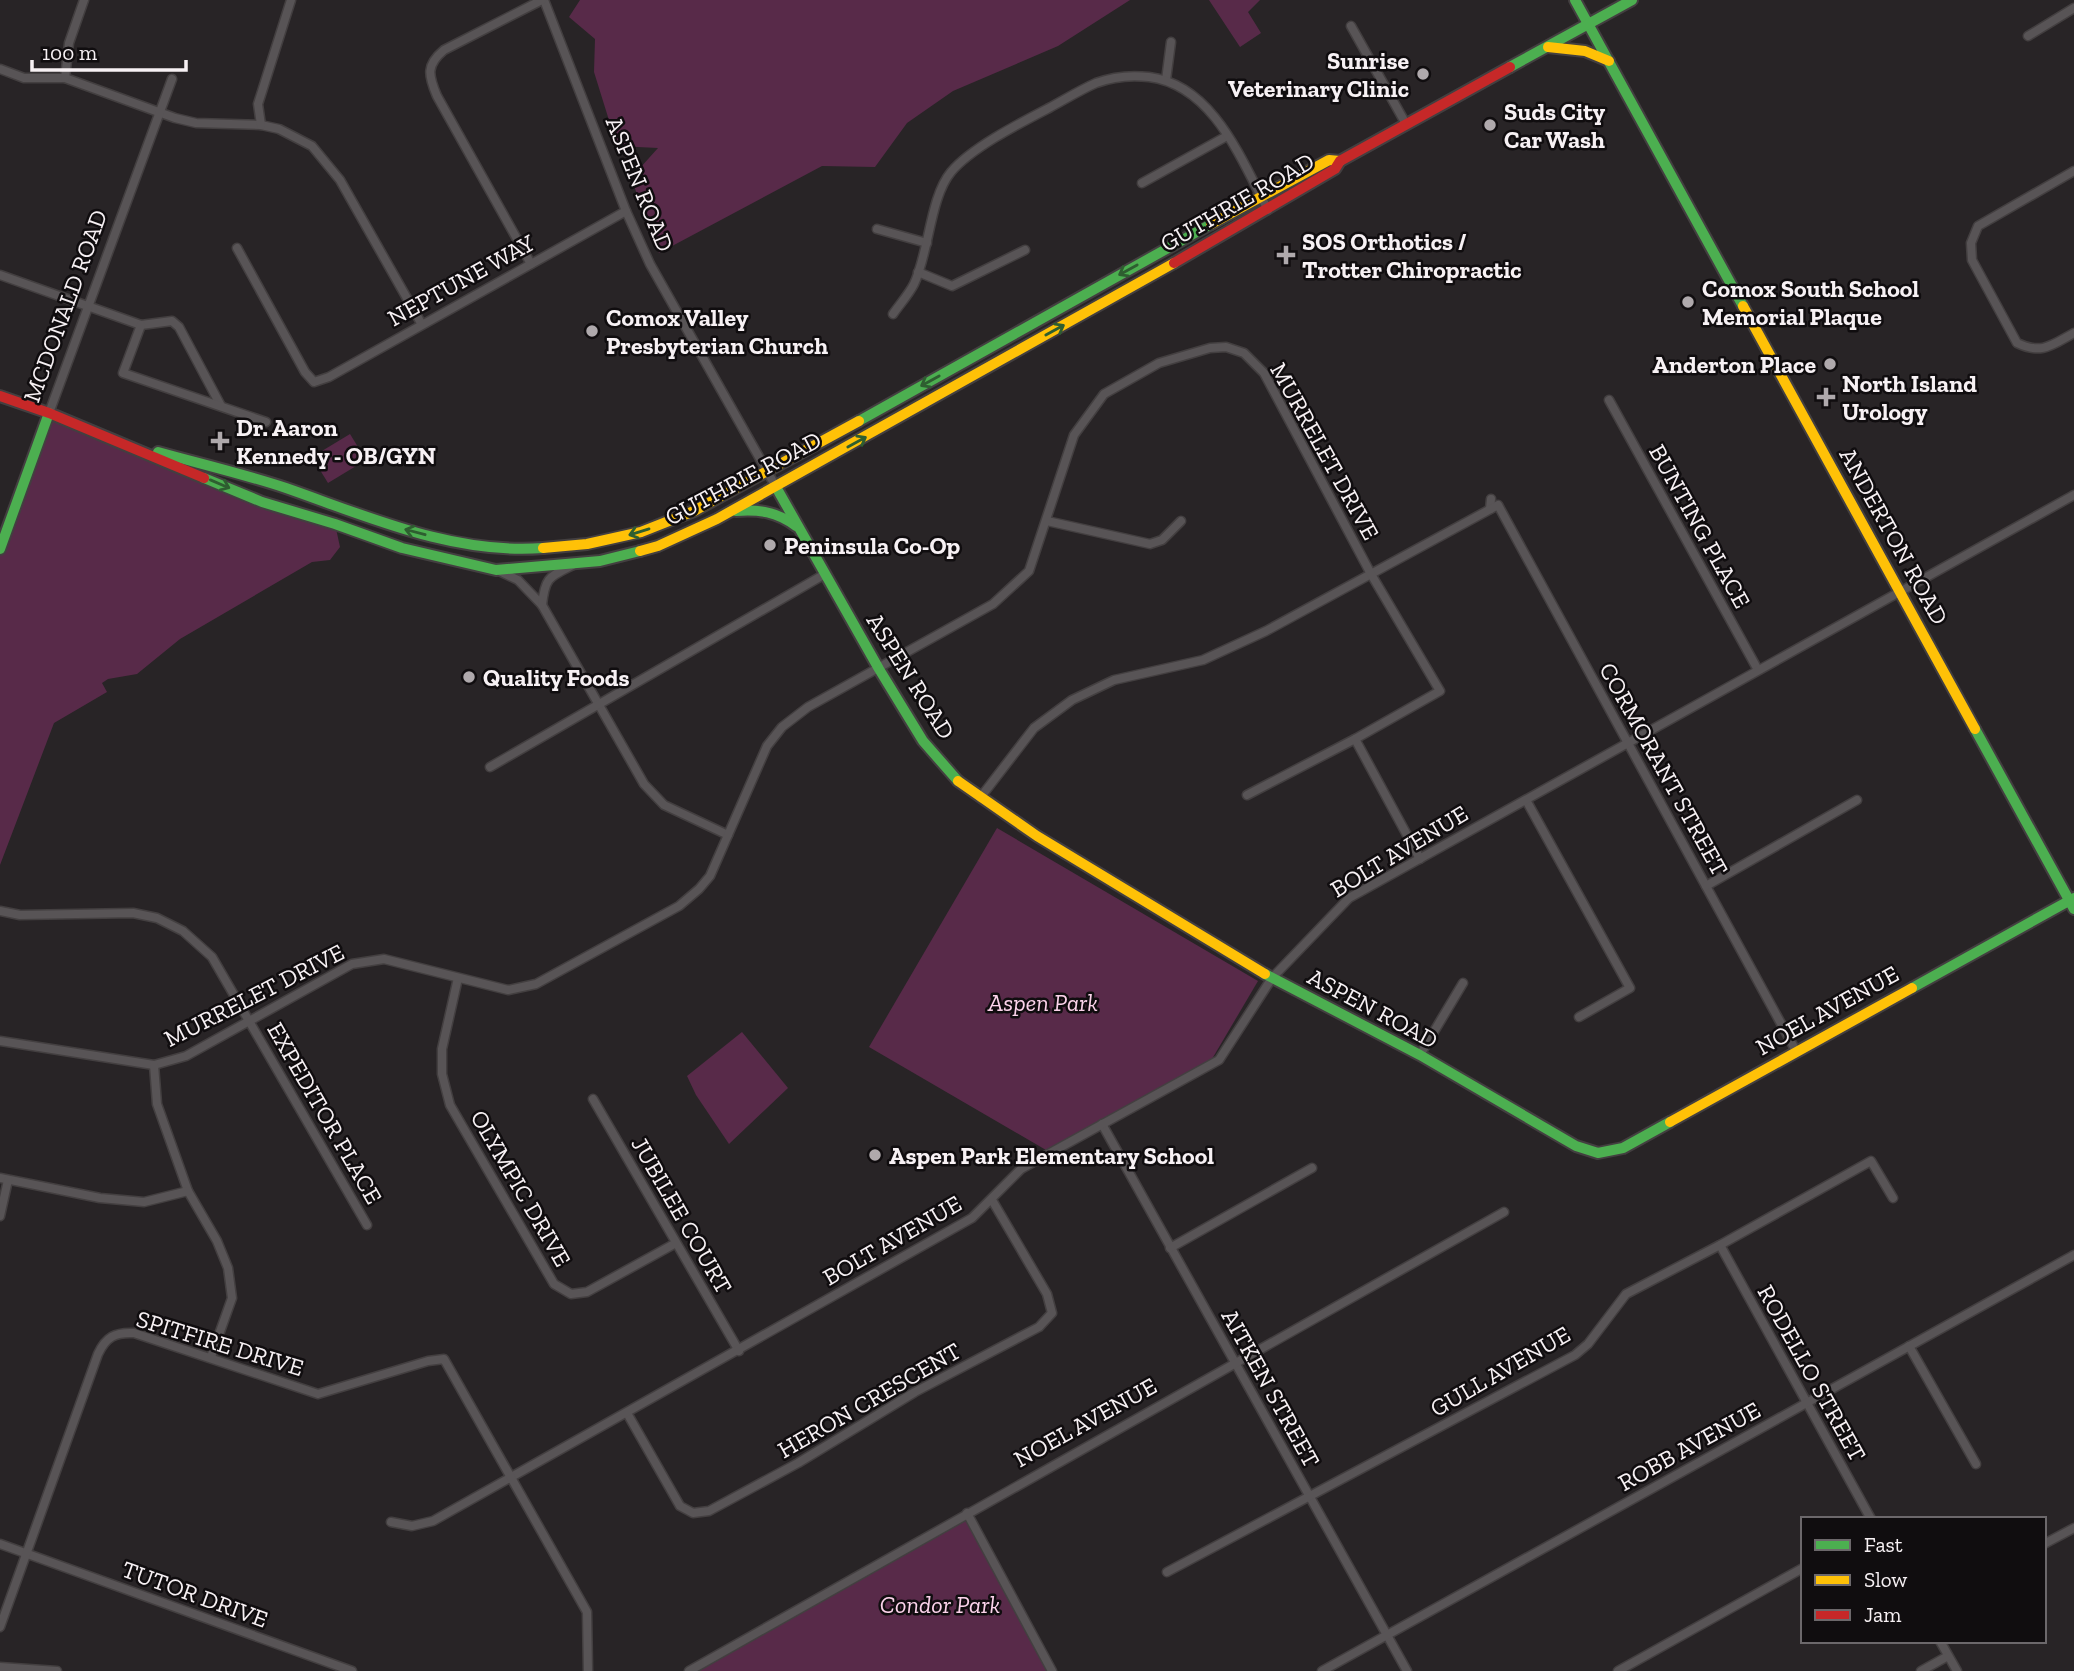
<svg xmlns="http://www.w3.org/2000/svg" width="2074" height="1671" font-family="'Zilla Slab',serif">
<rect width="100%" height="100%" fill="#282426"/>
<g fill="#582a49">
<path d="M580,0H1130L1058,46L953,91L907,123L875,167L822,166L659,253L631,178L658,148L617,146L594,72L595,39L569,17Z"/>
<path d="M1209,0H1260L1248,12L1261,33L1240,47Z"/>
<path d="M49,413L262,502L335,524L340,547L330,560L312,562L180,639L137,674L108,679L102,683L107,692L54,723L0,865V549Z"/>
<path d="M350,434L366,460L328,483L312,457Z"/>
<path d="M997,828L1258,981L1212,1059L1046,1150L869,1047Z"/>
<path d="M742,1032L788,1088L729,1144L696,1095L687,1076Z"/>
<path d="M967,1513L1052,1671H700L697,1666Z"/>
</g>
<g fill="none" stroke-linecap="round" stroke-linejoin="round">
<g stroke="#433f40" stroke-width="11">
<g id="street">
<path d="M544,0L626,211L650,264L776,487"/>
<path d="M1351,26L1406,124"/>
<path d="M2028,36L2074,8"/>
<path d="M0,69L24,78H65L175,118L196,123L261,125L279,129L312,146L340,180L421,323"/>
<path d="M65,78L69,43L84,0"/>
<path d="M1166,80L1171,42"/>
<path d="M261,125L258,104L291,0"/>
<path d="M2074,171L1978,226L1971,243L1972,260L2017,343C2042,355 2052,345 2074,333"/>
<path d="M1142,183L1227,136"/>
<path d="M877,229L927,243"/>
<path d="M237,248L305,372L314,382L329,377L626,211"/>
<path d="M531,264L437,96C428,75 426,65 444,50L542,0"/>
<path d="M918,272L952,286L1025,250"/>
<path d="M0,275L141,325L172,321L179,327L221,406"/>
<path d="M893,314C900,304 909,294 914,284C929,253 930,197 951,172C971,148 1020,123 1049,108C1064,100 1080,90 1096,83C1112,77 1132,75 1149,77C1213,85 1241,159 1268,210"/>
<path d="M141,325L123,373L266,422"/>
<path d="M1609,400L1758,670"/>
<path d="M49,413L172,79"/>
<path d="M1490,509L1491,499"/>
<path d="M1047,521L1150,544L1162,540L1181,521"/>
<path d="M499,571L518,580L542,605L644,784L664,805L728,835"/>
<path d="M542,605C545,577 549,577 573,565"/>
<path d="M490,767L825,574"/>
<path d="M1247,795L1355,739"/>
<path d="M980,798L1034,728L1072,700L1114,680L1203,660L1266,631L1498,505L1796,1051"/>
<path d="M1526,800L1630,988L1579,1017"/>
<path d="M1706,886L1857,800"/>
<path d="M0,911L20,915L133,913L157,918L183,931L212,957L367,1225"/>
<path d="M458,978L442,1049V1074L450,1105L554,1284L571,1294L587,1292L676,1243"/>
<path d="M0,1041L154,1065L186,1056L352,964L384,959L508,990L536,984L679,906L699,889L710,876L767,746L782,727L808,707L993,604L1029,571L1074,435L1104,394L1159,363L1210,348L1226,347L1244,353L1264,373L1371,574L1440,691L1355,739L1420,859"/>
<path d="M1420,1055L1463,983"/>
<path d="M154,1065L157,1104L188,1191L217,1241L228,1268L232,1298L211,1357"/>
<path d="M593,1099L739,1351"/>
<path d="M1102,1124L1407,1671"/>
<path d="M0,1178L100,1198L144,1202L188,1191"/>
<path d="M0,1216L8,1180"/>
<path d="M1720,1245L1871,1519"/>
<path d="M1170,1248L1312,1168"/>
<path d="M1909,1346L1976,1464"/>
<path d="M627,1413L680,1506L693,1513L709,1511L798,1463L915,1392L1039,1327L1052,1313L1047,1294L992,1200"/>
<path d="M967,1513L1052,1671"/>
<path d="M391,1522L412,1526L433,1521L972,1218L1021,1169L1219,1060L1272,978L1349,898L2074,495"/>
<path d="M0,1544L352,1671"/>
<path d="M2044,1544L2074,1528"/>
<path d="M1167,1572L1575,1355L1588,1344L1626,1294L1720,1245L1871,1161L1893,1198"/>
<path d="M0,1627L98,1354C106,1337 115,1332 134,1333L318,1394L428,1361L444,1359L587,1612L588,1671"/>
<path d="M1940,1641L1957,1671"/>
<path d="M0,1667L57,1671"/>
<path d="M689,1671L1504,1212"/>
<path d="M1322,1671L2074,1255"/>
<path d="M1618,1671L1803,1568"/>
<path d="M1921,1671L1948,1656"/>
</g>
</g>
<g stroke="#433f40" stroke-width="14">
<g id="fast">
<path d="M1575,0L1743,306"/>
<path d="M1510,67L1632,0"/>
<path d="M859,421L1211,224"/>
<path d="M158,452C201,464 244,474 286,488C369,517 454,555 543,548"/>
<path d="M204,478L262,502L335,524L402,548L496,570L600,561L640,551"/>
<path d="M776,487L879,669L923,741L958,781"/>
<path d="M736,511C759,509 777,512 796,526"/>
<path d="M0,549L49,413"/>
<path d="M1975,729L2074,909"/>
<path d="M1265,974L1420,1055L1576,1146L1598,1153L1623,1148L1670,1122"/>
<path d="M1912,988L2074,898"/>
</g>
</g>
<g stroke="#433f40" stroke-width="14">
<g id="slow">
<path d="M1548,47L1585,51L1609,61"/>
<path d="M1211,224L1329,160L1340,161"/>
<path d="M1743,306L1975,729"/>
<path d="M543,548L587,544L641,532L694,511L859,421"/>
<path d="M640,551L658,546L717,519L1174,263"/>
<path d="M958,781L1037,836L1265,974"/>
<path d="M1670,1122L1912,988"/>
</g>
</g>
<g stroke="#433f40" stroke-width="14">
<g id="jam">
<path d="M1174,263L1335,169L1340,161L1510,67"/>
<path d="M0,396L49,413L204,478"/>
</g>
</g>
<use href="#street" stroke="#585456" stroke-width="8"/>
<use href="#fast" stroke="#4caf50" stroke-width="10"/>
<use href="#slow" stroke="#ffc107" stroke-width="10"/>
<use href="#jam" stroke="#c62828" stroke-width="10"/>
</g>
<defs><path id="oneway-shaft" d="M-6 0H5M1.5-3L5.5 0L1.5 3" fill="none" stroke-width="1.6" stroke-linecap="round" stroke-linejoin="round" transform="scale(1.75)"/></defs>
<g stroke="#2e5e30">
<use href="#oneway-shaft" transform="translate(1128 270) rotate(151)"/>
<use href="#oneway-shaft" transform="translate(1055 330) rotate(-29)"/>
<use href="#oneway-shaft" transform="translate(930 381) rotate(151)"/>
<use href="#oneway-shaft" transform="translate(857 442) rotate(-29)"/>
<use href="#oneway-shaft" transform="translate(220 484) rotate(23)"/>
<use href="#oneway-shaft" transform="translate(415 532) rotate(-165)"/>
<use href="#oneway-shaft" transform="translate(639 532) rotate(163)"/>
</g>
<g fill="#afa9ac" stroke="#100d0f" stroke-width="2.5">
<circle cx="1423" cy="74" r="7"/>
<circle cx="1490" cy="125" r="7"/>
<path d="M1282.5 244.5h7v7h7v7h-7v7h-7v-7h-7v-7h7z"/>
<circle cx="1688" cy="302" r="7"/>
<circle cx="592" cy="331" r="7"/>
<circle cx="1830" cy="364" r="7"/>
<path d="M1822.5 386.5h7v7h7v7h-7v7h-7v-7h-7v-7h7z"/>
<path d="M216.5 430.5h7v7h7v7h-7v7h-7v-7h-7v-7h7z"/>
<circle cx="770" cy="545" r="7"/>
<circle cx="469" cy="677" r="7"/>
<circle cx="875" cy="1155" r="7"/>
</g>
<g text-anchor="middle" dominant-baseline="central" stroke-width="5" stroke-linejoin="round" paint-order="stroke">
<g font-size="24" font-weight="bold" fill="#f7f1f4" stroke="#100d0f" text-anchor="start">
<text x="1409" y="60" text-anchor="end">Sunrise<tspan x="1409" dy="28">Veterinary Clinic</tspan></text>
<text x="1504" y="111">Suds City<tspan x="1504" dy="28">Car Wash</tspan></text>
<text x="1302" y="241">SOS Orthotics /<tspan x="1302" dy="28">Trotter Chiropractic</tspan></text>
<text x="1702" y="288">Comox South School<tspan x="1702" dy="28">Memorial Plaque</tspan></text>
<text x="606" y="317">Comox Valley<tspan x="606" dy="28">Presbyterian Church</tspan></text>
<text x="1816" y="364" text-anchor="end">Anderton Place</text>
<text x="1842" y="383">North Island<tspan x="1842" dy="28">Urology</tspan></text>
<text x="236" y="427">Dr. Aaron<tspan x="236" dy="28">Kennedy - OB/GYN</tspan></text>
<text x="784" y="545">Peninsula Co-Op</text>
<text x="483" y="677">Quality Foods</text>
<text x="889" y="1155">Aspen Park Elementary School</text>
</g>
<g font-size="24" fill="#f7f1f4" stroke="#100d0f">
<text transform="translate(640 184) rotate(68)">ASPEN ROAD</text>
<text transform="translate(1237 202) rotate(-30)">GUTHRIE ROAD</text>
<text transform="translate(461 280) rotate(-29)">NEPTUNE WAY</text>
<text transform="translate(65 306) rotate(-70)">MCDONALD ROAD</text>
<text transform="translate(1325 451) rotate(61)">MURRELET DRIVE</text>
<text transform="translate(743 478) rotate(-28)">GUTHRIE ROAD</text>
<text transform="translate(1700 526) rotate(61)">BUNTING PLACE</text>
<text transform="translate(1894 536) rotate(61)">ANDERTON ROAD</text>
<text transform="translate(911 676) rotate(58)">ASPEN ROAD</text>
<text transform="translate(1664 769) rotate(61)">CORMORANT STREET</text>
<text transform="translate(1399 851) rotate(-31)">BOLT AVENUE</text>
<text transform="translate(254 995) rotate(-27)">MURRELET DRIVE</text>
<text transform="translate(1373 1008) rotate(28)">ASPEN ROAD</text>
<text transform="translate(1827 1010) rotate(-29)">NOEL AVENUE</text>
<text transform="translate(325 1113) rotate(60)">EXPEDITOR PLACE</text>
<text transform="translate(521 1188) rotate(60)">OLYMPIC DRIVE</text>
<text transform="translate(682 1215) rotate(60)">JUBILEE COURT</text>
<text transform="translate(892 1240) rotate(-30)">BOLT AVENUE</text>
<text transform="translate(220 1343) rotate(17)">SPITFIRE DRIVE</text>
<text transform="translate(1500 1371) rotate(-30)">GULL AVENUE</text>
<text transform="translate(1812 1373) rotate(61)">RODELLO STREET</text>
<text transform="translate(1271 1388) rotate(61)">AITKEN STREET</text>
<text transform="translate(869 1400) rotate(-30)">HERON CRESCENT</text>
<text transform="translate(1085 1422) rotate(-29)">NOEL AVENUE</text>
<text transform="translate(1689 1446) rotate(-29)">ROBB AVENUE</text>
<text transform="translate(195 1594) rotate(20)">TUTOR DRIVE</text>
</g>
<g font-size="24" font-style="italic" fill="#fcd3eb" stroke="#100d0f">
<text x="1043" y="1002">Aspen Park</text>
<text x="940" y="1604">Condor Park</text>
</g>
</g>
<rect x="1801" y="1517" width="245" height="126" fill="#100d0f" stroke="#6c686b" stroke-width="2"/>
<rect x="1815" y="1540" width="35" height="10" fill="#4caf50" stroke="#6c686b" stroke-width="2"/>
<text x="1864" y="1552" font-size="21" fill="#f7f1f4">Fast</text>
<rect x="1815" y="1575" width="35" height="10" fill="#ffc107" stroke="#6c686b" stroke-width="2"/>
<text x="1864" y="1587" font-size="21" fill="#f7f1f4">Slow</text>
<rect x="1815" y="1610" width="35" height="10" fill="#c62828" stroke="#6c686b" stroke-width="2"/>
<text x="1864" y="1622" font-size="21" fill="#f7f1f4">Jam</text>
<path d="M32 60v10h154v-10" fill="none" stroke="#f7f1f4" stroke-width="3.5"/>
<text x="42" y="60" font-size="21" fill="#f7f1f4" stroke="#100d0f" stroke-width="5" paint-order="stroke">100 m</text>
</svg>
